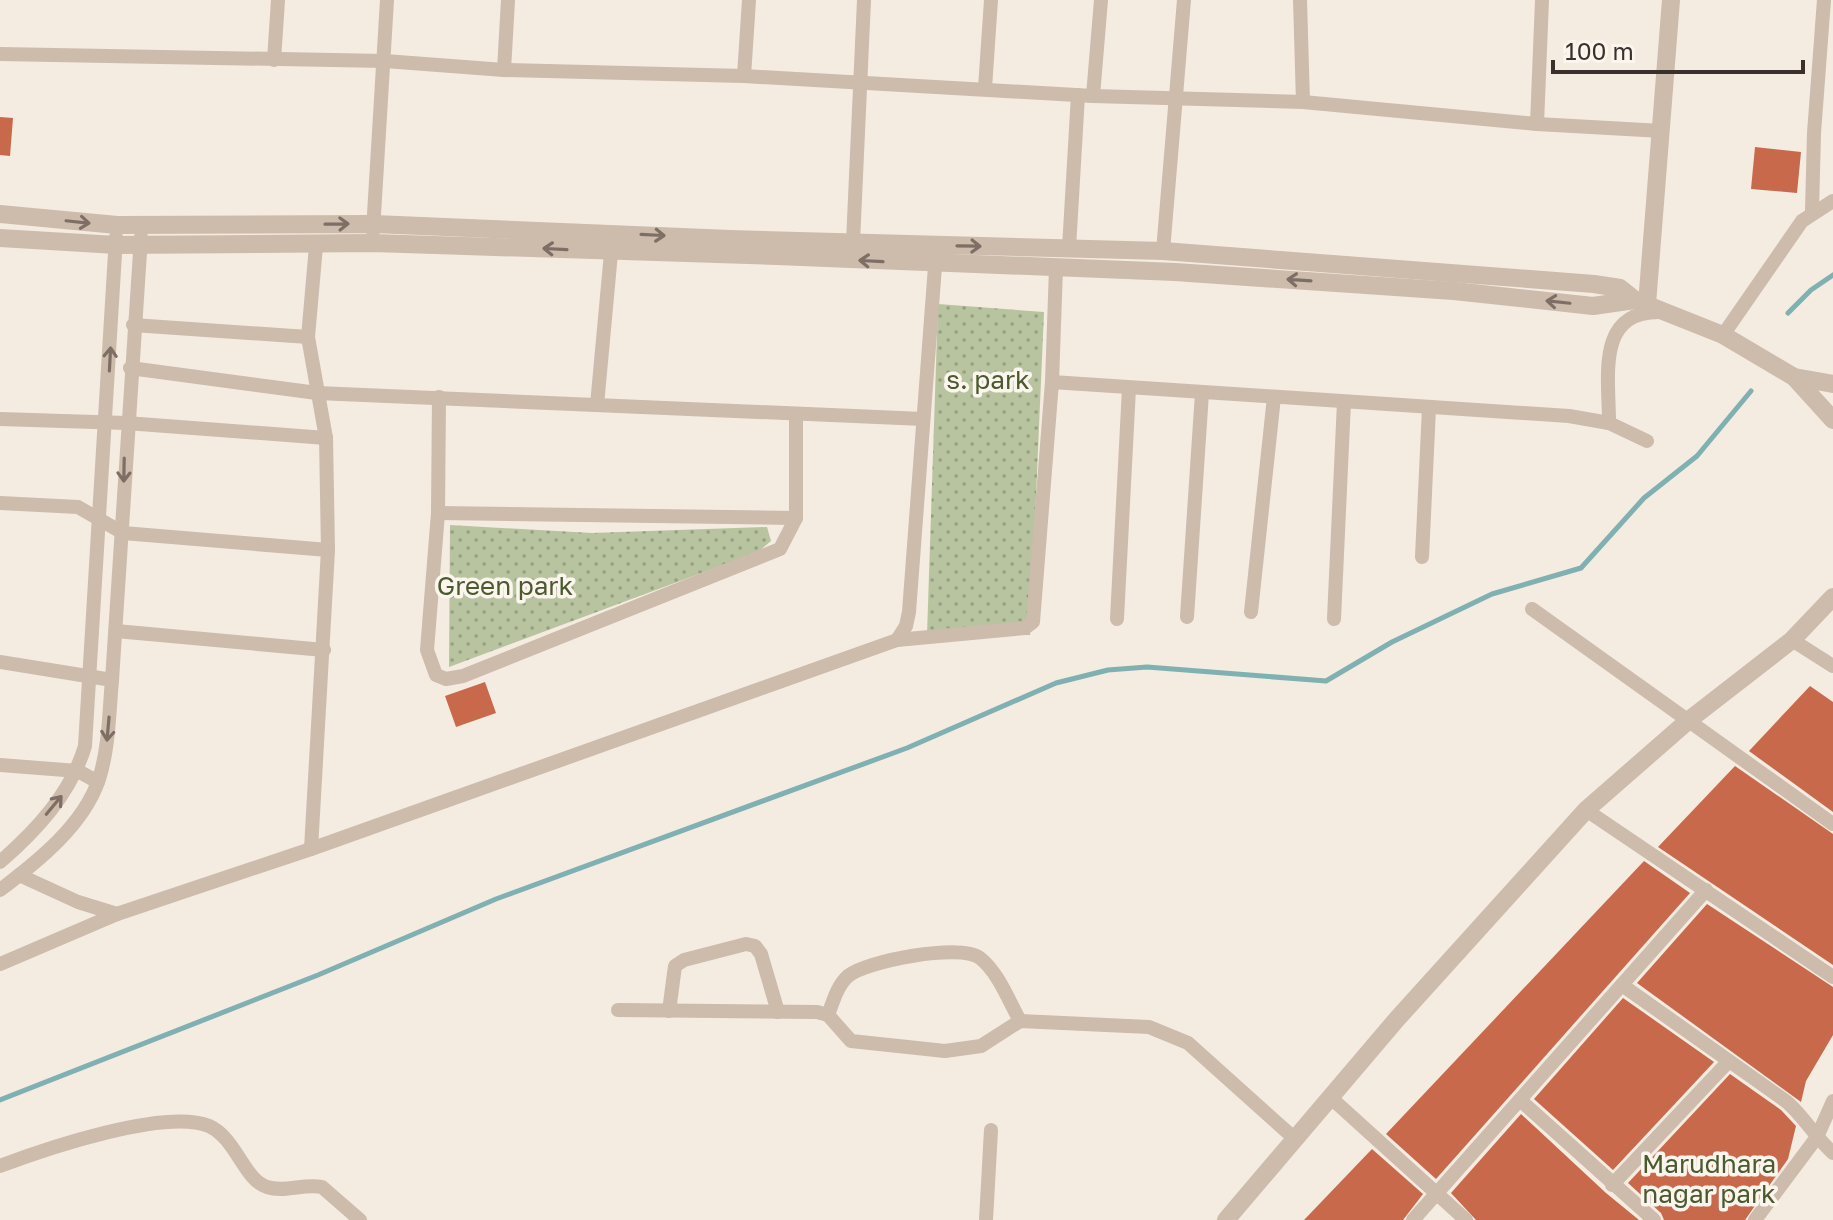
<svg xmlns="http://www.w3.org/2000/svg" width="1833" height="1220" font-family="'Golos Text',sans-serif">
<defs>
<pattern id="park-dots" width="8" height="8" patternUnits="userSpaceOnUse" patternTransform="scale(2)"><rect width="8" height="8" fill="#b8c4a0"/><path d="M2 2h.1M6 6h.1" fill="none" stroke="#97a083" stroke-width="1.8" stroke-linecap="round"/></pattern>
</defs>
<rect width="100%" height="100%" fill="#f4ebe1"/>
<g fill="url(#park-dots)">
<path d="M938,304L1044,312L1030,635H927Z"/>
<path d="M450,525L592,533L767,527L771,541L758,552L449,667Z"/>
</g>
<g fill="none" stroke-linecap="round" stroke-linejoin="round">
<g stroke="#7fb0b2" stroke-width="5">
<path d="M1788,313L1811,290L1833,275"/>
<path d="M0,1100L318,975L496,899L907,748L1056,683L1108,670L1147,667L1326,681L1392,642L1492,594L1581,568L1644,498L1697,456L1751,391"/>
</g>
</g>
<g fill="#c8694b">
<path d="M0,117L13,118L10,156L0,155Z"/>
<path d="M1755,147L1801,152L1797,193L1751,189Z"/>
<path d="M485,682L496,713L456,727L445,696Z"/>
<path d="M1810,686L1833,702V812L1749,751Z"/>
<path d="M1735,766L1833,834V965L1658,847Z"/>
<path d="M1644,861L1690,893L1436,1179L1386,1134Z"/>
<path d="M1707,904L1833,987V1035L1806,1081L1801,1102L1637,983Z"/>
<path d="M1623,998L1714,1062L1613,1170L1534,1099Z"/>
<path d="M1730,1074L1781,1110L1796,1126L1788,1159L1745,1220H1664L1661,1213L1628,1183Z"/>
<path d="M1521,1114L1606,1193L1639,1220H1476L1451,1193Z"/>
<path d="M1372,1149L1423,1194L1403,1220H1304Z"/>
</g>
<g fill="none" stroke-linecap="round" stroke-linejoin="round">
<g stroke="#cdbbac" stroke-width="14">
<path d="M1300,0L1303,102"/>
<path d="M0,54L385,61L504,70L744,76L1093,96L1303,102L1537,124L1662,131"/>
<path d="M274,60L278,0"/>
<path d="M504,70L508,0"/>
<path d="M744,76L749,0"/>
<path d="M985,88L991,0"/>
<path d="M1093,96L1101,0"/>
<path d="M1537,124L1542,0"/>
<path d="M1812,211L1814,133L1824,0"/>
<path d="M373,231L387,0"/>
<path d="M853,242L864,0"/>
<path d="M1069,248L1078,95"/>
<path d="M1163,251L1184,0"/>
<path d="M133,325L308,337"/>
<path d="M1723,335L1802,221L1833,201"/>
<path d="M130,368L317,393L923,419"/>
<path d="M1052,382L1569,416L1609,423L1647,441"/>
<path d="M439,397L438,513L427,650L436,675L446,679L463,676L780,549L796,518V414"/>
<path d="M597,405L612,242"/>
<path d="M0,419L126,423L326,438"/>
<path d="M1609,423C1609,376 1596,312 1659,312"/>
<path d="M0,503L78,507L123,533L328,550"/>
<path d="M438,513L796,518"/>
<path d="M1422,557L1429,408"/>
<path d="M1532,609L1833,824"/>
<path d="M1251,612L1274,397"/>
<path d="M1187,617L1202,393"/>
<path d="M1117,619L1129,388"/>
<path d="M1334,619L1344,402"/>
<path d="M116,631L324,650"/>
<path d="M897,640L1025,628L1033,622L1052,382L1056,268"/>
<path d="M1792,640L1833,666"/>
<path d="M0,662L112,680"/>
<path d="M0,765L78,771L98,782"/>
<path d="M1586,810L1833,977"/>
<path d="M311,849L328,550L326,438L308,337L316,246"/>
<path d="M0,862C37,830 71,793 85,746L116,237"/>
<path d="M19,875L78,902L117,914"/>
<path d="M0,890C37,862 84,825 99,779C109,748 109,713 112,680L141,237"/>
<path d="M0,964L117,914L311,849L897,640L906,626L909,612L936,253"/>
<path d="M1622,985L1787,1102C1805,1118 1815,1137 1833,1153"/>
<path d="M618,1010L817,1012L828,1015L851,1041L945,1051L981,1046L1020,1021L1149,1027L1188,1043L1295,1139"/>
<path d="M669,1011L675,966L684,960L746,944L755,946L761,954L778,1012"/>
<path d="M828,1015C833,1002 837,986 848,976C866,961 960,943 980,958C998,972 1009,1001 1020,1021"/>
<path d="M1330,1097L1466,1220"/>
<path d="M1520,1100L1654,1220"/>
<path d="M0,1166C45,1149 165,1108 209,1126C236,1138 244,1180 267,1187C285,1193 304,1183 322,1187L360,1220"/>
<path d="M1612,1185L1729,1061"/>
<path d="M986,1220L991,1130"/>
<path d="M1413,1220L1706,890"/>
<path d="M1755,1220L1817,1137L1833,1101"/>
</g>
<g stroke="#cdbbac" stroke-width="18">
<path d="M0,214L117,225L374,224L730,239L1163,251L1594,284L1620,288L1635,300L1723,335L1794,377L1833,420"/>
<path d="M0,238L116,245L373,243L777,256L1175,272L1454,291L1593,306L1635,300"/>
<path d="M1647,304L1671,0"/>
<path d="M1794,377L1833,384"/>
<path d="M1226,1220L1397,1019L1586,810L1689,720L1792,640L1833,597"/>
</g>
</g>
<defs><path id="oneway-shaft" d="M-6 0H5M1.5-3L5.5 0L1.5 3" fill="none" stroke-width="1.6" stroke-linecap="round" stroke-linejoin="round" transform="scale(2)"/></defs>
<g stroke="#7d6f65">
<use href="#oneway-shaft" transform="translate(78 222) rotate(6)"/>
<use href="#oneway-shaft" transform="translate(337 224) rotate(-1)"/>
<use href="#oneway-shaft" transform="translate(653 235) rotate(3)"/>
<use href="#oneway-shaft" transform="translate(969 246) rotate(1)"/>
<use href="#oneway-shaft" transform="translate(555 249) rotate(-177)"/>
<use href="#oneway-shaft" transform="translate(871 261) rotate(-177)"/>
<use href="#oneway-shaft" transform="translate(1299 280) rotate(-176)"/>
<use href="#oneway-shaft" transform="translate(1558 302) rotate(-174)"/>
<use href="#oneway-shaft" transform="translate(110 359) rotate(-87)"/>
<use href="#oneway-shaft" transform="translate(124 470) rotate(91)"/>
<use href="#oneway-shaft" transform="translate(108 729) rotate(95)"/>
<use href="#oneway-shaft" transform="translate(54 805) rotate(-50)"/>
</g>
<g text-anchor="middle" dominant-baseline="central" stroke-width="7" stroke-linejoin="round" paint-order="stroke">
<g font-size="26" fill="#4a5a2e" stroke="#fbf5ee">
<text x="988" y="379">s. park</text>
<text x="505" y="585">Green park</text>
<text x="1709" y="1163">Marudhara<tspan x="1709" dy="30">nagar park</tspan></text>
</g>
</g>
<path d="M1553 60v12h250v-12" fill="none" stroke="#3b302b" stroke-width="4"/>
<text x="1565" y="60" font-size="24" fill="#3b302b" stroke="#fbf5ee" stroke-width="6" paint-order="stroke">100 m</text>
</svg>
